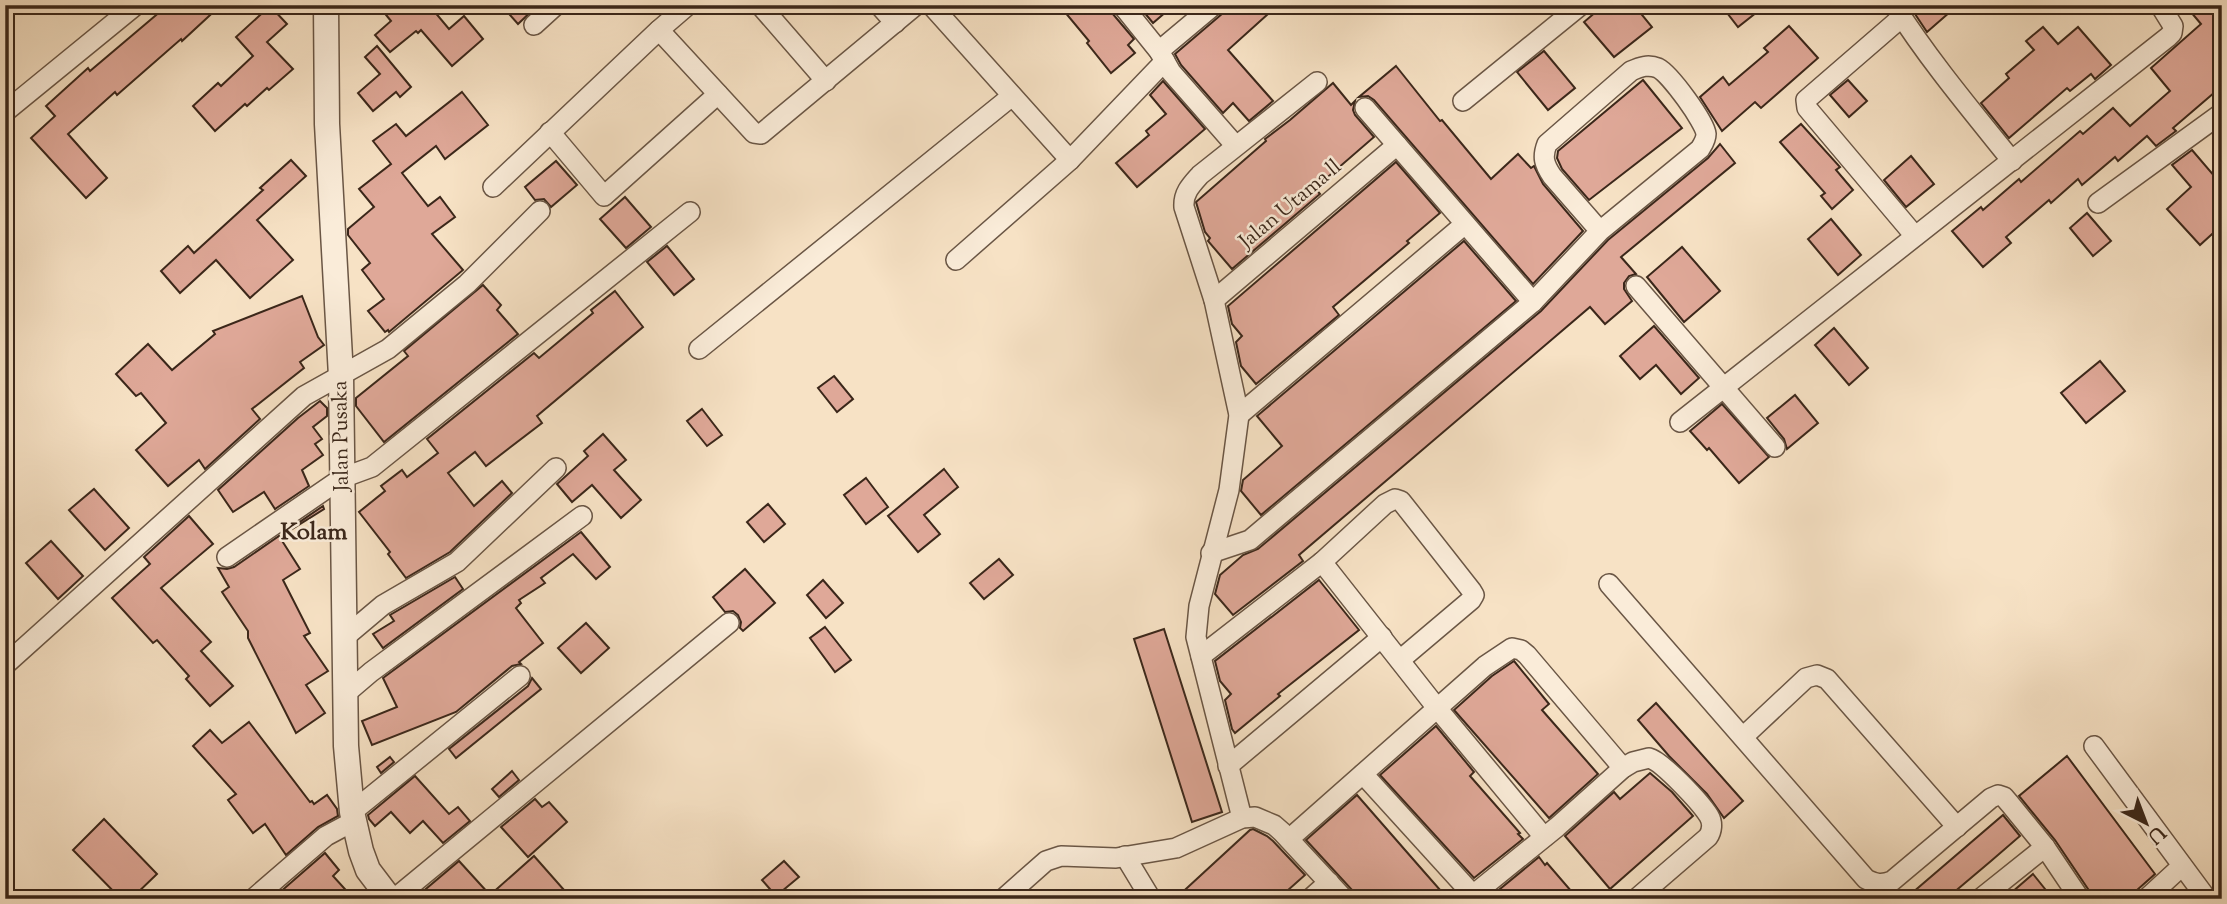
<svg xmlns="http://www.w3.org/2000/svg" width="2227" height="904" font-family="'Sorts Mill Goudy',serif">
<rect width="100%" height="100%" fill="#f7e2c5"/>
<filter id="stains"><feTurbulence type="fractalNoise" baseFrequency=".00286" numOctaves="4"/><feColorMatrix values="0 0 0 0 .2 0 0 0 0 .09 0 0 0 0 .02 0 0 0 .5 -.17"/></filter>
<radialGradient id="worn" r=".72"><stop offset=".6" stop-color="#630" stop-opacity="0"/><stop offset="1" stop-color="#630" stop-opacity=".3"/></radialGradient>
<g fill="#dfa898" stroke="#3b271a" stroke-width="2">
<path d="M168,5H221L182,41L181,39L117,95L115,92L68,134L107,178L86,198L31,138L55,116L46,106L88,68L90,71Z"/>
<path d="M378,5H429L449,29L464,16L483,39L452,66L421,30L418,33L416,31L390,52L375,35L391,21Z"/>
<path d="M501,5H538L518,24Z"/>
<path d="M1059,5H1110L1112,13L1134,39L1128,45L1135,53L1111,73L1087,43L1089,41Z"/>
<path d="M1138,5H1174L1153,23Z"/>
<path d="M1226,5H1278L1228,50L1273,101L1249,121L1233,103L1223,113L1181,65L1175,54L1222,14Z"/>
<path d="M1604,5H1634L1652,27L1614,57L1584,22Z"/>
<path d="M1721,5H1766L1738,27Z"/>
<path d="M1925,5H1958L1927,32L1915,14Z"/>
<path d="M2185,5H2222V86L2173,128L2176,131L2156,146L2147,136L2118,161L2115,157L2082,185L2078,179L2051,203L2049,200L2006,237L2011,243L1983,267L1952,231L1981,207L1983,210L2019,179L2021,182L2080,131L2083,134L2113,108L2130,126L2170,91L2151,68L2201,24Z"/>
<path d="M270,6L287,24L267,42L293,69L269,90L267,88L247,106L245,104L215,131L193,106L218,83L221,86L253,56L236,37Z"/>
<path d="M1789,26L1818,58L1761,108L1755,102L1722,131L1700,97L1723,77L1729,85L1768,52L1764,48Z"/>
<path d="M2043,27L2058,44L2078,27L2111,65L2095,79L2091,74L2070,91L2067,88L2009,138L1981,103L2009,78L2006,74L2034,50L2026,41Z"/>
<path d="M377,46L411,87L400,97L396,92L373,111L358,93L380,74L365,57Z"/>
<path d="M1544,51L1575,88L1548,110L1517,72Z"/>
<path d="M1396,66L1440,121L1442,120L1491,179L1518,154L1531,168L1534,166L1543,184L1583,231L1533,284L1374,100L1368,96L1359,97Z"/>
<path d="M1643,80L1682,128L1589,200L1562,169L1557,158L1558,151Z"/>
<path d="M1848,80L1867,101L1849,117L1830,95Z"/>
<path d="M1163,81L1205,129L1137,187L1116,163L1149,135L1146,131L1166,114L1150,95Z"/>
<path d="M1333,83L1351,105L1355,101L1353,110L1355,115L1374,137L1315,188L1320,194L1232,269L1208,241L1210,238L1205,232L1196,202L1266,141L1265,139L1290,120Z"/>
<path d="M462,92L488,125L445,159L436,146L402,173L428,206L440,197L455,217L432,234L463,270L389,332L388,330L385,332L368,311L384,299L362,270L370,263L348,235V229L374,207L359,189L391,164L373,141L396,124L406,136Z"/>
<path d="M1801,124L1840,167L1836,170L1853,190L1832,209L1821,196L1825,193L1780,142Z"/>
<path d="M1720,144L1735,163L1621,257L1636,274L1629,276L1624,283V289L1632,301L1605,324L1590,307L1299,555L1303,561L1233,615L1215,594L1220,575L1243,555L1258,549L1541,311L1608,240L1708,158Z"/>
<path d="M2192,150L2222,185V225L2200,245L2167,209L2191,187L2172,165Z"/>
<path d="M1911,156L1934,184L1906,207L1884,180Z"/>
<path d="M291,160L306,176L257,220L293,260L250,298L216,260L180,293L161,271L188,246L194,253L263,190L260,188Z"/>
<path d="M556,161L577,185L551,207L544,199L535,200L525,187Z"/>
<path d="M1396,162L1440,213L1407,241L1409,243L1333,307L1339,315L1256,384L1241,366L1236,342L1242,336L1232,324L1228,306Z"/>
<path d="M625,197L651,227L626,248L600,219Z"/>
<path d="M2087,213L2111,241L2093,256L2070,228Z"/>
<path d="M1831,219L1861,255L1838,275L1808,239Z"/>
<path d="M1464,241L1516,301L1261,515L1241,491L1243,480L1282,446L1257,416Z"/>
<path d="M667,246L694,279L674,295L647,262Z"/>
<path d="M1682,247L1720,291L1684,322L1647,277Z"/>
<path d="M483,285L501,305L497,310L518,334L384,442L356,406V398L408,356L404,351Z"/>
<path d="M615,291L643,327L537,416L542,423L486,466L475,452L448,473L474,506L502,481L512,493L450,552L406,578L388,554L390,552L359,512L385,491L381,486L402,470L407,477L438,453L427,439L534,353L539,358L593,313L591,310Z"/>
<path d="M302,296L318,337L324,345L300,362L304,368L252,409L260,419L205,469L199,460L168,486L136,450L166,423L141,393L136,396L116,374L148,344L172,370L215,334L213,331Z"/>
<path d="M1654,326L1699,378L1681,394L1656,365L1640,379L1620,356Z"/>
<path d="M1834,328L1868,368L1849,385L1815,345Z"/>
<path d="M2100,361L2125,391L2086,423L2061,393Z"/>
<path d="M834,376L853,399L837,412L818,388Z"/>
<path d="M1795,395L1818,423L1787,449L1784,439L1767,418Z"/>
<path d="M320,401L327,408V416L313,427L322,439L315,444L323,455L302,470L309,486L275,509L264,492L233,512L218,490L298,418Z"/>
<path d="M1722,404L1769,457L1739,483L1709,448L1707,450L1690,431Z"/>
<path d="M702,409L722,435L707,446L687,421Z"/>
<path d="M603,434L626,460L614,470L641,500L621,518L592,485L572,502L557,484L588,456L584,451Z"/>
<path d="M944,469L958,487L924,515L940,534L918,552L888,516Z"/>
<path d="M866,478L888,507L866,524L844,495Z"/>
<path d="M94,489L129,528L105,550L69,510Z"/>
<path d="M768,504L785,524L764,542L747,522Z"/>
<path d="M323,506L324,509L289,531L288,530Z"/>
<path d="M189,516L213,544L161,588L211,642L201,651L233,686L210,706L186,679L189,676L157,640L153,643L112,598L150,564L144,557Z"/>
<path d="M581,532L610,567L596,579L573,554L541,578L545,583L519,600L521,603L516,608L543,643L519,662L521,664L512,666L456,712L372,745L362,721L397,707L383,678Z"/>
<path d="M279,536L300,569L283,580L310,633L304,636L328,671L306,685L325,713L296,733L248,638V631L222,592L229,587L218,568L227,569L234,567Z"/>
<path d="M51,541L83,576L58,599L26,563Z"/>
<path d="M999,559L1013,575L984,599L970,583Z"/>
<path d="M745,569L775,603L743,631L740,628L741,622L738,615L733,611L725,612L713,597Z"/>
<path d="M455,577L463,589L383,648L373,634L394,621L390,615Z"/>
<path d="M823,580L843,603L826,618L807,595Z"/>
<path d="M1319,580L1359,630L1278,694L1280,696L1235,733L1232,729L1225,700L1231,694L1220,681L1215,661Z"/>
<path d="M586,623L609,648L581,673L558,648Z"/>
<path d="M825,627L851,660L835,672L810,638Z"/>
<path d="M1164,629L1222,812L1192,822L1134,639Z"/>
<path d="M1514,661L1549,704L1542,710L1598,774L1549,818L1454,710L1492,676Z"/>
<path d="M532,678L541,689L456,758L449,749L528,686Z"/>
<path d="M1656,703L1743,801L1724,818L1707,794L1669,756L1638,720Z"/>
<path d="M249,722L310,802L312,801L314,804L327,795L337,809L338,816L318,827L286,855L265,824L253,833L228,800L236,794L193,746L210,730L222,743Z"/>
<path d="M1436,726L1474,772L1470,776L1520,833L1518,834L1523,839L1474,878L1380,775Z"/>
<path d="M2067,756L2155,874L2137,890L2134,899H2092L2090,892L2055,840L2019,796Z"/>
<path d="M390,757L394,762L381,773L377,767Z"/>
<path d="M512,771L519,780L499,797L492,789Z"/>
<path d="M1650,773L1672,792L1693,816L1610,889L1565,836L1614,792L1620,799Z"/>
<path d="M415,776L449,814L458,807L470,821L443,843L423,821L410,833L391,812L375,826L369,819L368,815Z"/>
<path d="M1357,795L1419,866L1448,899H1356L1353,891L1306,840Z"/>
<path d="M535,799L542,807L549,802L567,822L528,857L501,827Z"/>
<path d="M2003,815L2020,836L1991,861L1946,899H1905Z"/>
<path d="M104,819L157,874L131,899H121L73,850Z"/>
<path d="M1253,829L1267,836L1273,841L1305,875L1278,899H1175L1250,830Z"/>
<path d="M325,853L339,870L333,876L354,899H284L279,893Z"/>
<path d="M534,856L572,899H414L459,861L490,895Z"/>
<path d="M1539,857L1545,865L1547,863L1578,899L1489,898Z"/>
<path d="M784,861L799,877L776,896L762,880Z"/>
<path d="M2033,874L2053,899H2004Z"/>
</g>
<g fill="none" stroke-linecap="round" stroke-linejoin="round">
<g stroke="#6a5645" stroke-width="22">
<g id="minor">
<path d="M760,5L826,81"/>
<path d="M879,5L895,23"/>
<path d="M931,5L1070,160L1165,61"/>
<path d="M1122,5L1159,51L1171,72L1235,145"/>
<path d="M1894,5C1929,60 1971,110 2012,161"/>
<path d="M1902,17L1806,100L1807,108L1915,236"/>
<path d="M534,25L556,5"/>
<path d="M659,30L754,133L761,134L916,5"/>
<path d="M1159,51L1214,5"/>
<path d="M1463,101L1581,5"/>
<path d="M1365,108L1533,302"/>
<path d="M5,112L136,5"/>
<path d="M550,132L604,196L718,94"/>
<path d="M493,187L659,30L688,5"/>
<path d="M2098,203L2222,113"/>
<path d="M956,260L1070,160"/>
<path d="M1636,286L1775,447"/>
<path d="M1214,300L1397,145"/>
<path d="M699,349L1012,96"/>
<path d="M1239,415L1465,224"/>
<path d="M1680,422L2168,37L2172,33L2173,26L2160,5"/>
<path d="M1211,553L1250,540L1276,518L1533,302L1600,231L1700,149C1703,144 1706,140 1706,134C1705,122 1670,74 1658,68C1648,64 1640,67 1631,71L1547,144C1542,157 1544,164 1552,176L1600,231"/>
<path d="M227,557L342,478L372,467L690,212"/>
<path d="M1322,562L1437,708L1544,837"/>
<path d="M1609,584L1866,879C1876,884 1881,885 1892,881L1991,798L1998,795L2004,797L2010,804L2045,847L2080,899"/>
<path d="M345,637L383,605L457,562L556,468"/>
<path d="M1201,656L1322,562L1385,504L1395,499L1401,501L1471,590L1474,595L1471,600L1400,660"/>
<path d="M5,665L304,396L388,349L467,284L540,211"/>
<path d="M344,695L371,672L582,516"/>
<path d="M1743,737L1806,678L1817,675L1827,679L1957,827"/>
<path d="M2094,746L2207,899"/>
<path d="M1228,766L1382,637"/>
<path d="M1363,774L1473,895"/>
<path d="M352,812L520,676"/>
<path d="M1242,818L1196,637L1199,606L1229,490L1239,415L1214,300L1184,207C1183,193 1191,185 1200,175L1317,82"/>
<path d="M1289,839L1485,666L1512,648L1521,650L1527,655L1623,768"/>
<path d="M1125,856L1151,899"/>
<path d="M253,899L326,836L354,821"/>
<path d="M394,899L729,623"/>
<path d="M1003,899L1046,861L1061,856L1116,858L1176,848L1242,818L1255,817L1274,825L1282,832L1344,899"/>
<path d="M1310,899L1329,882"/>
<path d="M1468,899L1557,827L1623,768L1633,762L1649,758C1662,761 1701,803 1709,816C1713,823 1712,831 1708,837L1636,899"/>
<path d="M1980,899L2045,847"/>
<path d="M2146,899L2182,866"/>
</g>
</g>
<g stroke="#6a5645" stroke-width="27">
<path id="tertiary" d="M326,5L327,124L341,376L346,746L352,812L361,851L368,870L390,899"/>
</g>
<use href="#minor" stroke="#faecd9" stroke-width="19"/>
<use href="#tertiary" stroke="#faecd9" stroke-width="24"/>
</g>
<g text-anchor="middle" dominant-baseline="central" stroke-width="5" stroke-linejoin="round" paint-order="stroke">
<g font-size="21" fill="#3b271a" stroke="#faecd9">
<text transform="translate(1291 205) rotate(-40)">Jalan Utama ll</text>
<text transform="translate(342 436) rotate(-91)">Jalan Pusaka</text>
</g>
<g font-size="24" font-weight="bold" fill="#3b271a" stroke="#faecd9">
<text x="314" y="533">Kolam</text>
</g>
</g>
<rect width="2227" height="904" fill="none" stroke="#f7e2c5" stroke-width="28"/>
<rect x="7" y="7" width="2213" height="890" fill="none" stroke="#3b271a" stroke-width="3.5"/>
<rect x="14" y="14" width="2199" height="876" fill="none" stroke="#3b271a" stroke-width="2"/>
<g transform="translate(2146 823) rotate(138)" stroke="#faecd9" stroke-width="5" paint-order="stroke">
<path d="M0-5L12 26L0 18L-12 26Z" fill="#3b271a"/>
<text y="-10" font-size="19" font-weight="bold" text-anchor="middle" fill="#3b271a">U</text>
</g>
<rect width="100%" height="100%" filter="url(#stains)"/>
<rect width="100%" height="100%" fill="url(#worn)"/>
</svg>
